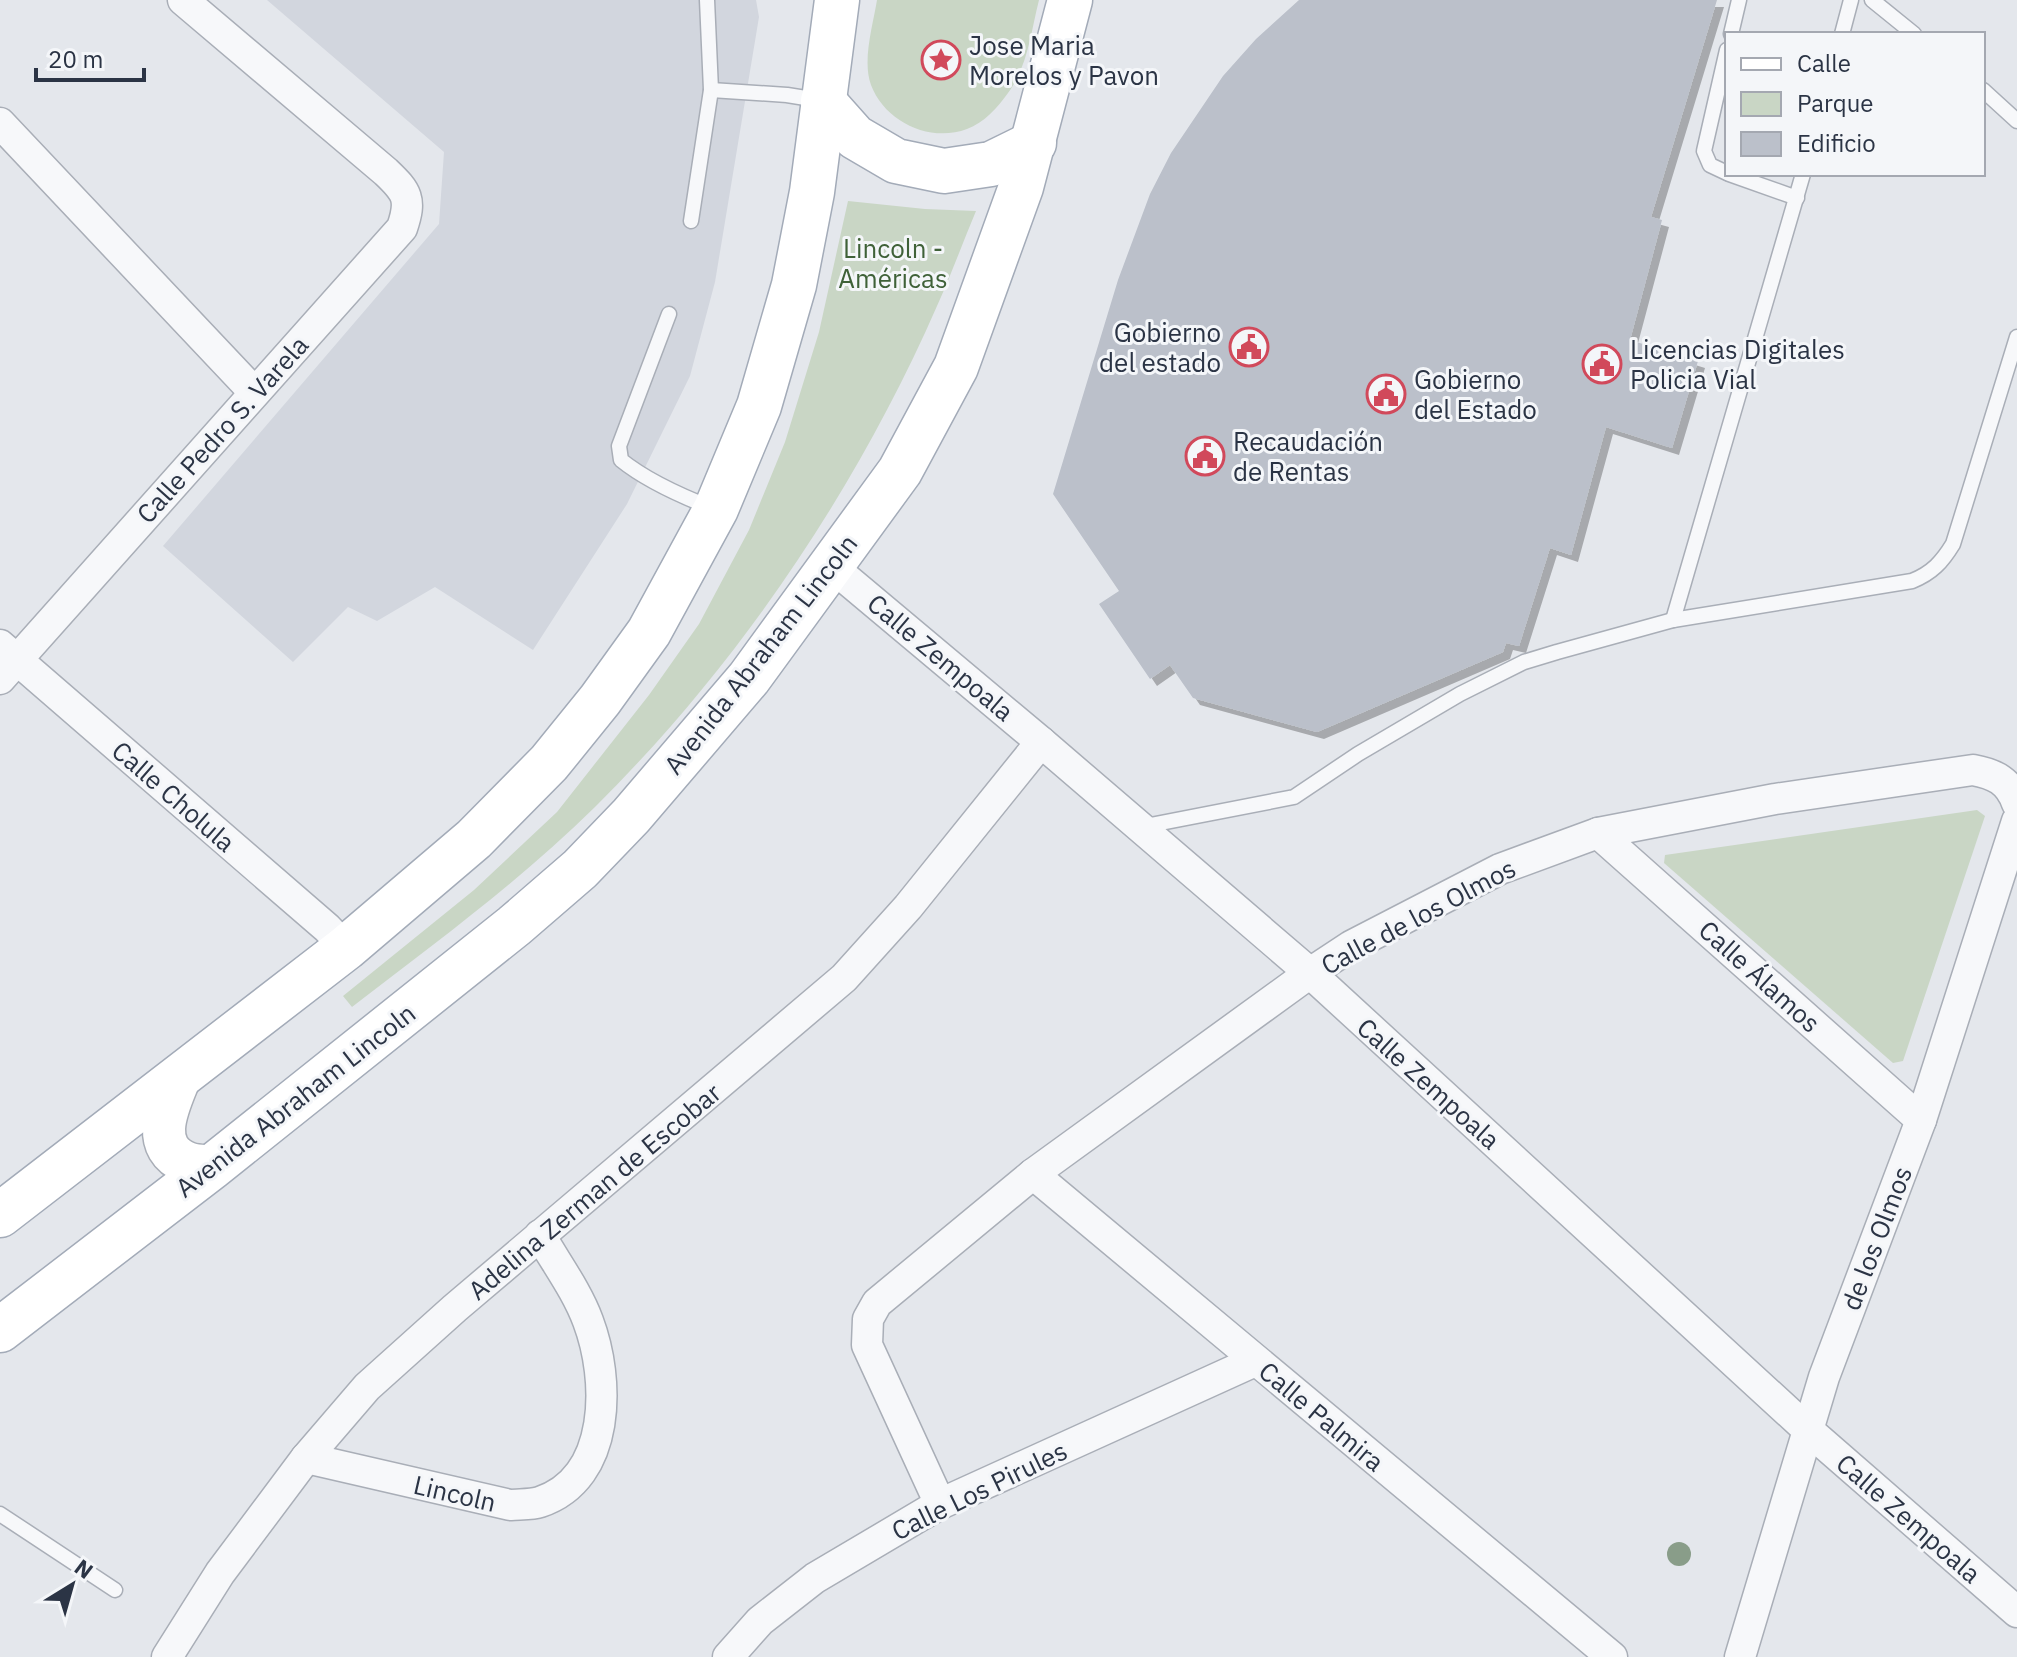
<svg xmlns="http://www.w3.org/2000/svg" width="2017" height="1657" font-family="'IBM Plex Sans',sans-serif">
<defs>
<filter id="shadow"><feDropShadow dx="7" dy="7" stdDeviation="0" flood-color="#0004"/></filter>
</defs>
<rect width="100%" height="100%" fill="#e4e7ec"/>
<path fill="#d2d6de" d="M267,0H756L759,17L715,282L690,376L627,504L533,650L435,587L377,621L348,607L293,662L163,546L439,224L444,152Z"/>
<g fill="#c9d6c5">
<path d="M877,0H1039C1031,31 1028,66 1008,93C998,107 984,123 967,129C930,143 885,122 871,85C862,61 873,25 877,0Z"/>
<path d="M848,201L925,209L976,211C963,242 951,275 937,306C856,491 738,665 595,807C520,881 435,943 352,1007L343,996L474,890L557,812L649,695L699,624L749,530L785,442L819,332Z"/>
<path d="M1977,810L1985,816L1903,1061L1893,1063L1664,863L1665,855Z"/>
</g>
<path fill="#bbc0ca" filter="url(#shadow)" d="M1299,0H1717L1651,217L1662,220L1630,340L1698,361L1672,448L1606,427L1571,555L1550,548L1519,646L1506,643L1503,652L1317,732L1193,698L1170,665L1150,679L1099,604L1119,591L1053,494L1118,280L1150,194L1171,153L1223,76L1256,39Z"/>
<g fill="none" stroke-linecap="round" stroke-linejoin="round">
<g stroke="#a9aeb7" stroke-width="17">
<g id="service">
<path d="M1872,0L1914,34"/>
<path d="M1731,34L1739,0"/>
<path d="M1842,34L1851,0"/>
<path d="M1727,50L1704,151L1710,165L1727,173"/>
<path d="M711,90L787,95L818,100"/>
<path d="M1983,90L2017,121"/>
<path d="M1729,174L1797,198"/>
<path d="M691,221L711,90L707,0"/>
<path d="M669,314L619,446L621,460C647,481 681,496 712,508"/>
<path d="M1673,620L1803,174"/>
<path d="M1140,827L1294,797L1358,754L1460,694L1524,662L1557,652L1673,620L1912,581C1932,573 1942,562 1953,544L2017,337"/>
<path d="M0,1514L115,1590"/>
</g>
</g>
<g stroke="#a9aeb7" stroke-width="33">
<g id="minor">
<path d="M0,123L254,392"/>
<path d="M831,566L1041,742L1310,973L1808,1430L2017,1612"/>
<path d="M0,645L327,928L346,948"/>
<path d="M0,679L402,228C412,199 407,192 386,172L183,0"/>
<path d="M1598,833L1921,1120"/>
<path d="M1033,1174L1612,1657"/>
<path d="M306,1458L510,1505C519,1504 531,1505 540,1502C612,1478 610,1379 588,1321C577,1291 556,1263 540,1235"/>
<path d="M940,1504L867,1345L868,1319L877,1303L1033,1174L1310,973L1351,946L1500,869L1598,833L1775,799L1973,770C1995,774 2009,781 2017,803"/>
<path d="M167,1657L220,1573L306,1458L367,1387L455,1308L844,978L908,907L1041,742"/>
<path d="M728,1657L760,1621L815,1578L940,1504L1255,1361"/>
<path d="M1740,1657L1824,1377L1921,1120L2017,821"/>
</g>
</g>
<g stroke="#a9aeb7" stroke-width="45">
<path id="secondary" d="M179,1079C168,1106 148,1147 187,1163C194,1166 205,1166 212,1167"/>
</g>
<g stroke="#a3abb8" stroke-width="47">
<g id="primary">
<path d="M823,101L855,137L896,161L944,171L991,164L1034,143"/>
<path d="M0,1215L346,948L474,839L549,763L600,700L649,632L716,509L759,406L794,285L812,192L837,0"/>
<path d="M0,1330L212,1167L514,926L580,869L631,816L749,678L900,471L956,367L1021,187L1070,0"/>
</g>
</g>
<use href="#service" stroke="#f7f8fa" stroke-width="14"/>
<use href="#minor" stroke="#f7f8fa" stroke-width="30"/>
<use href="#secondary" stroke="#fff" stroke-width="42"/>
<use href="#primary" stroke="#fff" stroke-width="44"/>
</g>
<circle fill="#899d89" cx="1679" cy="1554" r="12"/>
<defs>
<g id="sight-ring" transform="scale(2)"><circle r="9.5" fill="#f4f6f9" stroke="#d1495b" stroke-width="1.5"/><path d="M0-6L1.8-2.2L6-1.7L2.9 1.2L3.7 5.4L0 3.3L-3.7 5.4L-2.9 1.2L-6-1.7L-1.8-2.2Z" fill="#d1495b"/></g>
<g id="civic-ring" transform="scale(2)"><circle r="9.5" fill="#f4f6f9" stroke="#d1495b" stroke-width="1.5"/><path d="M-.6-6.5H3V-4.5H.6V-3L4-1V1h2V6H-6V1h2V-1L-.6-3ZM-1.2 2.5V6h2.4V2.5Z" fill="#d1495b"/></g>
</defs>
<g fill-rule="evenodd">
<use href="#sight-ring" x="941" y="60"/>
<use href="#civic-ring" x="1249" y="347"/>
<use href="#civic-ring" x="1602" y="364"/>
<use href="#civic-ring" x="1386" y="394"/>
<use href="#civic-ring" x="1205" y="456"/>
</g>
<g text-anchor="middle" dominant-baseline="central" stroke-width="6" stroke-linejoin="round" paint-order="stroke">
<g font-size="26" fill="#2b3445" stroke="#f4f6f9" text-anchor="start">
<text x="969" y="45">Jose Maria<tspan x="969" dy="30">Morelos y Pavon</tspan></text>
<text x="1221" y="332" text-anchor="end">Gobierno<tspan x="1221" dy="30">del estado</tspan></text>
<text x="1630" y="349">Licencias Digitales<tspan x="1630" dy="30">Policia Vial</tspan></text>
<text x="1414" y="379">Gobierno<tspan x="1414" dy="30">del Estado</tspan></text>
<text x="1233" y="441">Recaudación<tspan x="1233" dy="30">de Rentas</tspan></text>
</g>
<g font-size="26" fill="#3f6138" stroke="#f4f6f9">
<text x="893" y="248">Lincoln -<tspan x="893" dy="30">Américas</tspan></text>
</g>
<g font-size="26" fill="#2b3445" stroke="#f4f6f9">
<text transform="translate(222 429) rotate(-48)">Calle Pedro S. Varela</text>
<text transform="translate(760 654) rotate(-52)">Avenida Abraham Lincoln</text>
<text transform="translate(941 657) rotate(40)">Calle Zempoala</text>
<text transform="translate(174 796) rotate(41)">Calle Cholula</text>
<text transform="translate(1418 916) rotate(-28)">Calle de los Olmos</text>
<text transform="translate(1760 976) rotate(42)">Calle Álamos</text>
<text transform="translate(1429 1083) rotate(42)">Calle Zempoala</text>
<text transform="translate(295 1100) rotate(-38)">Avenida Abraham Lincoln</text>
<text transform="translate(594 1191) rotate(-40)">Adelina Zerman de Escobar</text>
<text transform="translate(1876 1238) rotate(-69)">de los Olmos</text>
<text transform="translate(1322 1416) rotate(40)">Calle Palmira</text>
<text transform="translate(979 1490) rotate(-26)">Calle Los Pirules</text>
<text transform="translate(455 1493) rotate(13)">Lincoln</text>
<text transform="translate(1909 1518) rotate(41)">Calle Zempoala</text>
</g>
</g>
<rect x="1725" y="32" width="260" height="144" fill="#f4f6f9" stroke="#a4a8b1" stroke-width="2"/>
<rect x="1741" y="58" width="40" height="12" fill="#ffffff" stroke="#a4a8b1" stroke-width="2"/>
<text x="1797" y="72" font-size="24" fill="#2b3445">Calle</text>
<rect x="1741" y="92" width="40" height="24" fill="#c9d6c5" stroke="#a4a8b1" stroke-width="2"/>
<text x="1797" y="112" font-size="24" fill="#2b3445">Parque</text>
<rect x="1741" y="132" width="40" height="24" fill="#bbc0ca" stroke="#a4a8b1" stroke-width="2"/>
<text x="1797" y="152" font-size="24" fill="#2b3445">Edificio</text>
<g transform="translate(72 1585) rotate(37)" stroke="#f4f6f9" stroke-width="6" paint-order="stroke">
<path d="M0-6L14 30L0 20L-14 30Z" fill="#2b3445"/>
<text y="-12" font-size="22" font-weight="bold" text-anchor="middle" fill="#2b3445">N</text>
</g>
<path d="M36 68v12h108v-12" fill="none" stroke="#2b3445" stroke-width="4"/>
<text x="48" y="68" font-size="24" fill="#2b3445" stroke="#f4f6f9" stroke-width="6" paint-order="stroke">20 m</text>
</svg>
